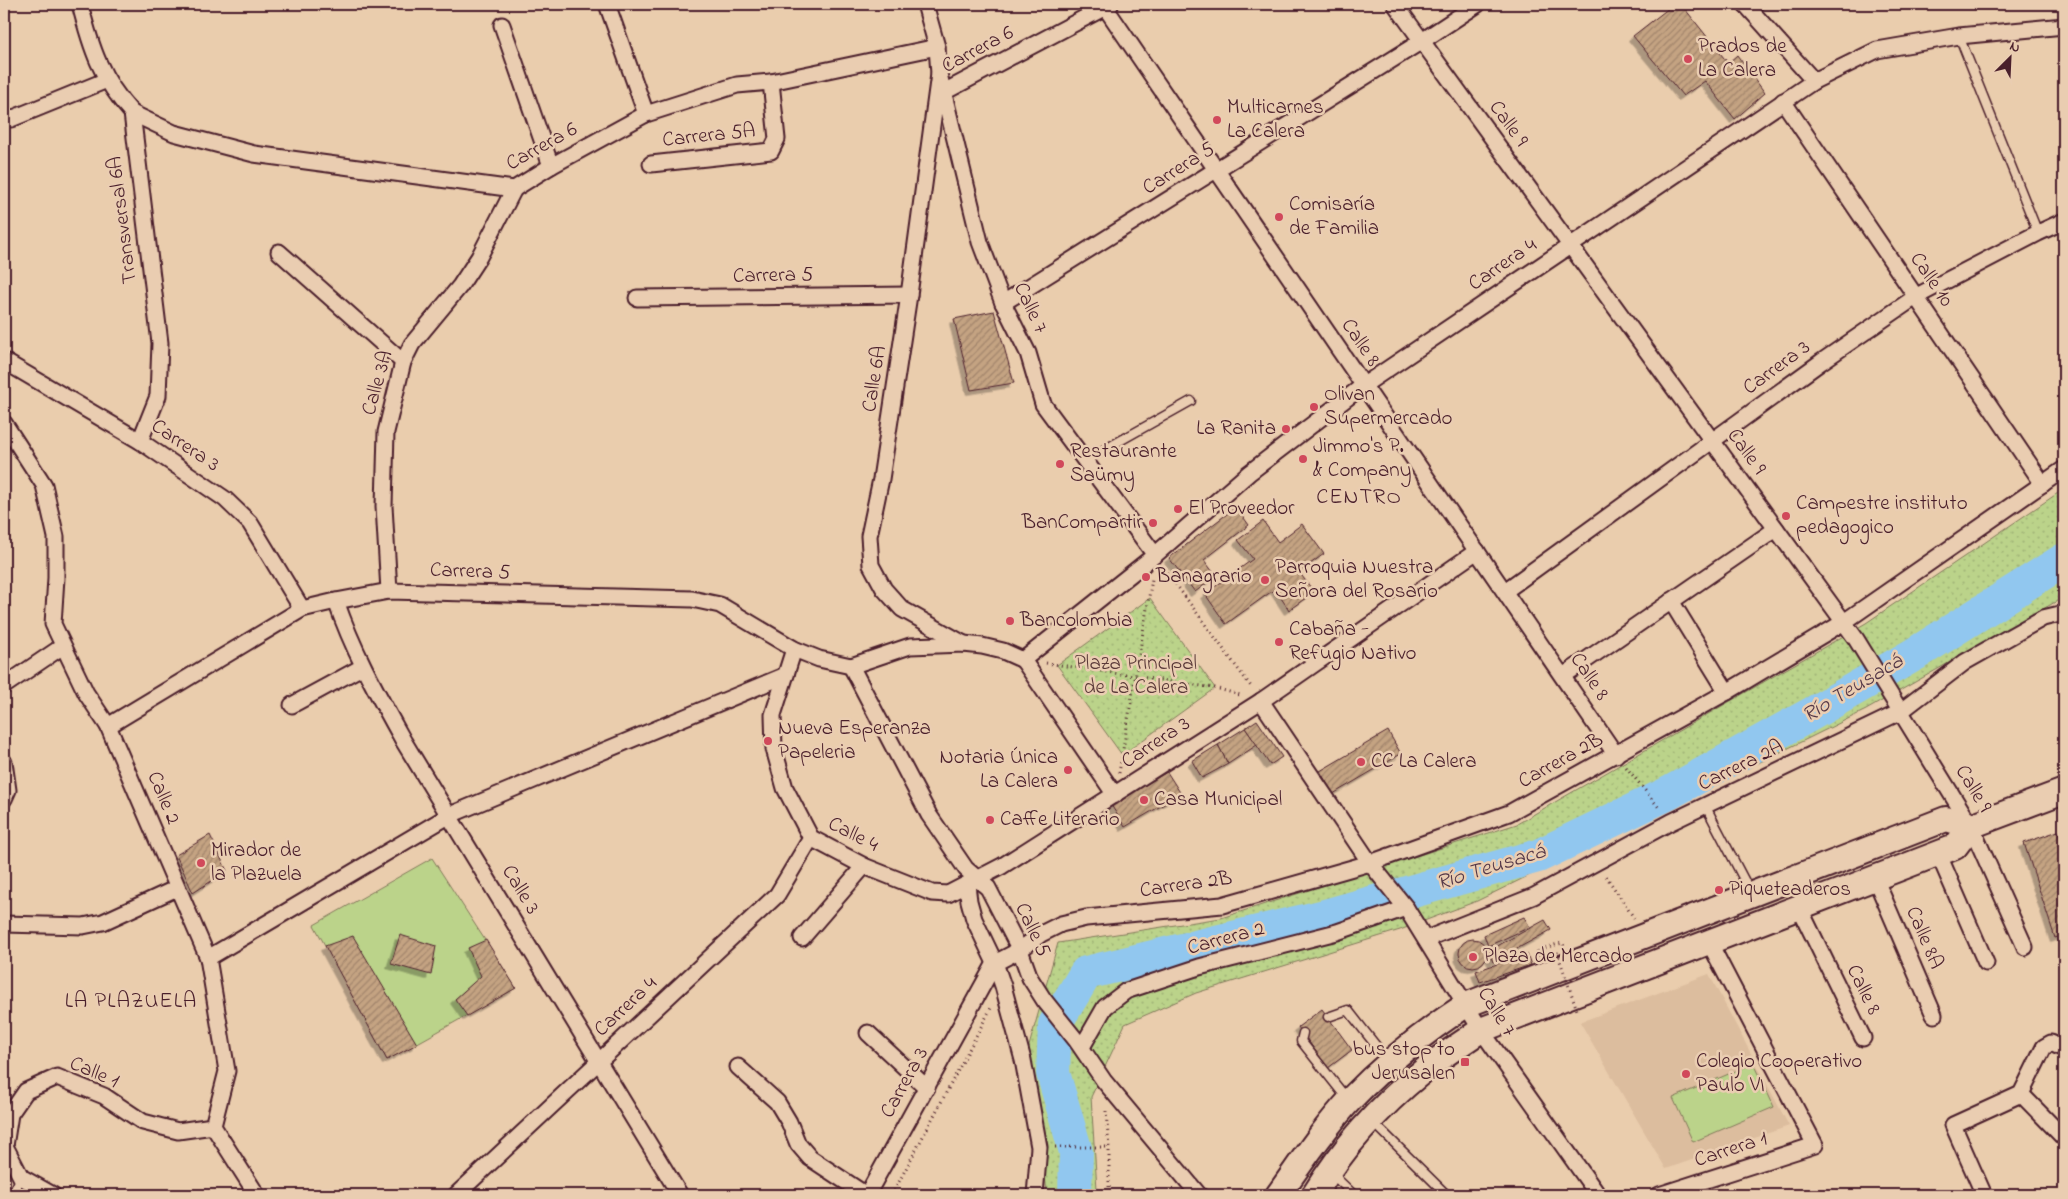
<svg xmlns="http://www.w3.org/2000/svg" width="2068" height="1199" font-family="'Indie Flower',sans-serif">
<defs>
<pattern id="park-dots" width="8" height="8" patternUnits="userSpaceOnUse" patternTransform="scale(1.25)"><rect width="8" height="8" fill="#bbd38a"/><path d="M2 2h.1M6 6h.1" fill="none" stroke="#a2b577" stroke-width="1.8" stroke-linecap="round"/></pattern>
<pattern id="building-hatch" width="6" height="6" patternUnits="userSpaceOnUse" patternTransform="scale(1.25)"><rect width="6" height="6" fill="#c4a382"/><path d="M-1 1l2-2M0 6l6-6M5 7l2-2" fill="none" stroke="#a1846b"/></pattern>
<filter id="shadow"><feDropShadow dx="-4.5" dy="4.5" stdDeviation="0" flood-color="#0004"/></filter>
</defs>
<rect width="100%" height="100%" fill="#eacdad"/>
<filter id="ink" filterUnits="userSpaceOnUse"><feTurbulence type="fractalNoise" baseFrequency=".02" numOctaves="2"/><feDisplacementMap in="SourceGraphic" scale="10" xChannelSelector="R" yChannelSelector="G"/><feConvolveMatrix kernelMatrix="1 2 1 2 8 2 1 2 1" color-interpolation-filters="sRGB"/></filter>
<g filter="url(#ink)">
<path fill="#dcbd9e" d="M1709,974L1789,1126L1666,1169L1580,1022Z"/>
<g fill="#bbd38a" stroke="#82795a">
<path d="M432,858L516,988L387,1060L314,925Z"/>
<path d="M1754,1063L1774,1107L1693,1142L1673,1098Z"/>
</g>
<g fill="url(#park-dots)" stroke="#82795a">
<path d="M2064,489V597L1866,710L1477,901L1400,930L1196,993L1125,1024L1091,1097L1097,1189L1094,1195H1046L1047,1192L1029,1046L1058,943L1221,918L1517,824L1866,623Z"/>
<path d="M1150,598L1215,688L1122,755L1057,665Z"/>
</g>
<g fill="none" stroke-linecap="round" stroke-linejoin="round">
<path stroke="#91c7ef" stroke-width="34" d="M1075,1195L1076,1152L1053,1073L1055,1024L1086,973L1321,917L1538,856L1669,793L1813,713L1915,654L2064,560"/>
</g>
<g fill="url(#building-hatch)" stroke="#4a1f2b" filter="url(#shadow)">
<path d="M1674,4H1681L1728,63L1737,55L1765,93L1735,119L1705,81L1683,96L1633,36Z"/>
<path d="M994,311L1014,383L971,390L954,319Z"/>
<path d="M1236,507L1249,525L1204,560L1216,576L1195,592L1169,558Z"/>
<path d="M1263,521L1278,542L1302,524L1324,554L1299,572L1314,592L1289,610L1275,589L1226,624L1205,594L1253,559L1238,540Z"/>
<path d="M1257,720L1282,757L1270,765L1245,728Z"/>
<path d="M1245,728L1257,745L1228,764L1218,745Z"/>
<path d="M1388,731L1401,754L1333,794L1320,771Z"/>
<path d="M1218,745L1228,764L1202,778L1192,761Z"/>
<path d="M1167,772L1181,794L1125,827L1111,805Z"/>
<path d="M2058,831L2064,845V935L2055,938L2024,843Z"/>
<path d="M210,835L227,871L193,893L176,855Z"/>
<path d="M1524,917L1530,927L1488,946L1484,935Z"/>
<path d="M1545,920L1551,930L1493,962L1488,951Z"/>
<path d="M400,935L436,946L431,975L391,964Z"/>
<path d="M353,936L417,1044L387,1060L325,946Z"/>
<circle cx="1473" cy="953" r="14"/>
<path d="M486,940L516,988L467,1016L455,999L481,976L468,948Z"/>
<path d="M1527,954L1531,965L1480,982L1476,971Z"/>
<path d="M1322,1009L1352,1050L1328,1068L1298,1027Z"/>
</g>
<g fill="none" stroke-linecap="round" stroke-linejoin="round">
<g stroke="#4a1f2b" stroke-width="11">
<g id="service">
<path d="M1959,36L2038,233"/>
<path d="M1084,461L1191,401"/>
<path d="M1706,807L1751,893"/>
<path d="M1328,1017L1348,1010L1388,1061"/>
<path d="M1303,1033L1301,1041L1348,1100"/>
<path d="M1372,1121L1447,1195"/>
<path d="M1332,1174L1354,1195"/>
<path d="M12,1195L21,1177"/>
</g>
</g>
<g stroke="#4a1f2b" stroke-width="19">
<g id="minor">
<path d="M80,4C91,48 101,79 132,113L160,343L158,396L140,441"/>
<path d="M607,4L646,114"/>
<path d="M925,4L937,47L939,74L980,242L1003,303L1028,353L1043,404L1155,555"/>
<path d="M1103,4L1616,755"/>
<path d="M1395,4L1856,639L1971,826L2025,947"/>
<path d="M1745,4L1814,81"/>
<path d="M502,25L551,166"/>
<path d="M939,74L909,295L881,479L869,536L871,565L884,589L902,609L964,644"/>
<path d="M944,92L1111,4"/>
<path d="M1783,101L2043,484"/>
<path d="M132,113L174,133L254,154L514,189L551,166L646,114L737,85L771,82L937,47"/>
<path d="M11,119L107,80"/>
<path d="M651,164L771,151L777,139L771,82"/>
<path d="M279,252L403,362"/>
<path d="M637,298L909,295"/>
<path d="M1003,303L1422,41L1478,4"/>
<path d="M4,361L140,441L225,499L250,523L302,609"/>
<path d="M4,423L44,485L56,537V578L53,624L86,693L108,726L208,958L227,1071L213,1126L257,1195"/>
<path d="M389,591L384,506L386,432L403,362L412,344L460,286L479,257L514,189"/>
<path d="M1505,591L1821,362L1917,296L2038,233L2064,221"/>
<path d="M336,601C353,651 378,695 404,742L680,1195"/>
<path d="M1671,601L1727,692"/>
<path d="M794,649L773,715L774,749L785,788L811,838L864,866L932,893L948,894L1002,866L1261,701L1477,551"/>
<path d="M1023,660L1155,555L1249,473L1364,385L1814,81L1877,50L1959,36L2064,26"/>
<path d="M1023,660L1115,795"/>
<path d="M851,666L929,815L966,869L988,888L1020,950L1030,978L1044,1000L1076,1040L1104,1081L1199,1195"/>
<path d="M851,666L910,646L964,644L982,646L1003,651L1023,660"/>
<path d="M1563,676L1776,529"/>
<path d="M4,686L63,646"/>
<path d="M1261,701L1370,863L1406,908L1481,1030L1598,1195"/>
<path d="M292,705L362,667"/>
<path d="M108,726L302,609L336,601L389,591L692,599L720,605L794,649L819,659L851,666"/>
<path d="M4,762L8,790L4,799"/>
<path d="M1938,853L1986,963"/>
<path d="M1875,878L1934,1015"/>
<path d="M967,885L969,901L974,919L995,963L1003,986L1023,1060L1039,1147L1035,1195"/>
<path d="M1799,907L1863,1038"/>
<path d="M4,924L83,926L103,922L177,888"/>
<path d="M802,938L864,866"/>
<path d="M1426,939L1534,896L1671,822L1900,712L1965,662L2043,618L2064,613"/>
<path d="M208,958L450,815L786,675"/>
<path d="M868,1033L927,1088"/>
<path d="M1082,1047L1105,1007L1126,991L1199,967L1337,932L1406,908"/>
<path d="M738,1067L777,1102L789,1122L798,1144L810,1158L866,1195"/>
<path d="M2021,1094L2064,1138"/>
<path d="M53,1195L21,1177L5,1146L10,1114L26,1091L57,1077L104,1096L143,1122L178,1131L213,1126"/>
<path d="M456,1195L777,895L811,838"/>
<path d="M867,1195L995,963L1020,950L1041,934L1061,924L1086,918L1222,905L1370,863L1509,813L1727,692L1844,622L2064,469"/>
<path d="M1659,1195L1815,1145L1709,942"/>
<path d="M1984,1195L1953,1125L2021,1094L2044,1047L2051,1043L2064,1049"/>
</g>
</g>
<g stroke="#4a1f2b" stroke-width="28">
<g id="primary">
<path d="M1278,1195C1301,1163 1323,1129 1350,1100C1385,1064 1424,1032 1466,1005L1946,819L1971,826"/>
<path d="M1314,1195C1342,1149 1379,1107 1422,1072C1440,1057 1461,1044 1481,1030L1955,847L1971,826L2064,791"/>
</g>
</g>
<g stroke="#4a1f2b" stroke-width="3" stroke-dasharray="1 4" stroke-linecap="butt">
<path d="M1164,568L1252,688"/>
<path d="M1046,663L1215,688L1240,695"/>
<path d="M1626,767L1660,809"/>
<path d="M1119,773L1152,579"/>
<path d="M1606,876L1634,918"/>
<path d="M1540,956L1537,950L1562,943L1564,946"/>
<path d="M1106,1111L1109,1147V1195"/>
<path d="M1055,1147H1109"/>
<path d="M892,1195L991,1008"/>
</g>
<use href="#service" stroke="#eacdb1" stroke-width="8"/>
<use href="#minor" stroke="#eacdb1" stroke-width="15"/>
<use href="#primary" stroke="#eacdb1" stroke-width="24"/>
<path stroke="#4a1f2b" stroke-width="3" stroke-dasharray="1 4" stroke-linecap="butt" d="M1557,952L1577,1010"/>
</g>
</g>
<g fill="#d1495b" stroke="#eacdb1" stroke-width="2">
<circle cx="1688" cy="59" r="5"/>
<circle cx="1217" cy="120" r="5"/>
<circle cx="1279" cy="217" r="5"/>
<circle cx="1314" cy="407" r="5"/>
<circle cx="1286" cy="429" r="5"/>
<circle cx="1303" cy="459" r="5"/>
<circle cx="1060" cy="464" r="5"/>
<circle cx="1178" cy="509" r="5"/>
<circle cx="1786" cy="516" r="5"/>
<circle cx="1153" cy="523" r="5"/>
<circle cx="1146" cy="577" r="5"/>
<circle cx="1265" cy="580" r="5"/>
<circle cx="1010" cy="621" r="5"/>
<circle cx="1279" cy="642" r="5"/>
<circle cx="768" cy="741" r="5"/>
<circle cx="1361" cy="762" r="5"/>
<circle cx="1068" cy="770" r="5"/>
<circle cx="1144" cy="800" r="5"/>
<circle cx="990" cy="820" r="5"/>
<circle cx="201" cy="863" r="5"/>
<circle cx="1719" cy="890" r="5"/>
<circle cx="1473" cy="957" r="5"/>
<rect x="1460" y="1057" width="10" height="10" rx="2.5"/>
<circle cx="1686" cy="1074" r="5"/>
</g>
<g text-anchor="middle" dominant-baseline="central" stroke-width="5" stroke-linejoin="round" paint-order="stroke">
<g font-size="21" fill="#4a1f2b" stroke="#eacdb1" text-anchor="start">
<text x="1698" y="47">Prados de<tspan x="1698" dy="24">La Calera</tspan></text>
<text x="1227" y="108">Multicarnes<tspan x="1227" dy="24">La Calera</tspan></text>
<text x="1289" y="205">Comisaría<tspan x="1289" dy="24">de Familia</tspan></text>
<text x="1324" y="395">Olivan<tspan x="1324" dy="24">Supermercado</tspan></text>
<text x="1276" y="429" text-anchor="end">La Ranita</text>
<text x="1313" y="447">Jimmo's P.<tspan x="1313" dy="24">&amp; Company</tspan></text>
<text x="1070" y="452">Restaurante<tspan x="1070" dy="24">Saümy</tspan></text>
<text x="1796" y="504">Campestre instituto<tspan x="1796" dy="24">pedagogico</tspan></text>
<text x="1188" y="509">El Proveedor</text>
<text x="1143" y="523" text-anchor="end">BanCompartir</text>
<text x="1275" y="568">Parroquia Nuestra<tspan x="1275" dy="24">Señora del Rosario</tspan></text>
<text x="1156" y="577">Banagrario</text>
<text x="1020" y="621">Bancolombia</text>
<text x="1289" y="630">Cabaña -<tspan x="1289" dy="24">Refugio Nativo</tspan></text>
<text x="778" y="729">Nueva Esperanza<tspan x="778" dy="24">Papeleria</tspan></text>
<text x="1058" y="758" text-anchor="end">Notaria Única<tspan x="1058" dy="24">La Calera</tspan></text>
<text x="1371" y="762">CC La Calera</text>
<text x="1154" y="800">Casa Municipal</text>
<text x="1000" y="820">Caffe Literario</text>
<text x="211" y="851">Mirador de<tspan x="211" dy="24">la Plazuela</tspan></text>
<text x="1729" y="890">Piqueteaderos</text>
<text x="1483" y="957">Plaza de Mercado</text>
<text x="1455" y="1050" text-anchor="end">bus stop to<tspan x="1455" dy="24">Jerusalen</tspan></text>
<text x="1696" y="1062">Colegio Cooperativo<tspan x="1696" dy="24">Paulo VI</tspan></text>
</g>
<g font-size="21" fill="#4a1f2b" stroke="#eacdb1">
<text transform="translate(978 50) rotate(-28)">Carrera 6</text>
<text transform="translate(1508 124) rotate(54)">Calle 9</text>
<text transform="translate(709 136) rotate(-6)">Carrera 5A</text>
<text transform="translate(542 147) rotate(-29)">Carrera 6</text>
<text transform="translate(1179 169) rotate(-32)">Carrera 5</text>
<text transform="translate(123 220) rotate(-97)">Transversal 6A</text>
<text transform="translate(1503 265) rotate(-34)">Carrera 4</text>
<text transform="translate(773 276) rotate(-1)">Carrera 5</text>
<text transform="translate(1931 280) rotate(56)">Calle 10</text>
<text transform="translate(1030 308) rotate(65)">Calle 7</text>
<text transform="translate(1360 343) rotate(56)">Calle 8</text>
<text transform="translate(1777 368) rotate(-36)">Carrera 3</text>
<text transform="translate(875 379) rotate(-81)">Calle 6A</text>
<text transform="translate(378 383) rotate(-74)">Calle 3A</text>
<text transform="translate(185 446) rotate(34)">Carrera 3</text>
<text transform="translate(1746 452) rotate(54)">Calle 9</text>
<text transform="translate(470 572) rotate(2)">Carrera 5</text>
<text transform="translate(1589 677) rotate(56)">Calle 8</text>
<text transform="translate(1156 743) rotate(-33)">Carrera 3</text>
<text transform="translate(1561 761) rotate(-29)">Carrera 2B</text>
<text transform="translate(1741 766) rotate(-26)">Carrera 2A</text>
<text transform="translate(1973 789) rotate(59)">Calle 9</text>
<text transform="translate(163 798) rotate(67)">Calle 2</text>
<text transform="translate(853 835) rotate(27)">Calle 4</text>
<text transform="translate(1186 885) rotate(-8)">Carrera 2B</text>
<text transform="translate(520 890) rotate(59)">Calle 3</text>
<text transform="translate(1032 930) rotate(65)">Calle 5</text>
<text transform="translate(1924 938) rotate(67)">Calle 8A</text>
<text transform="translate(1226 939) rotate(-15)">Carrera 2</text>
<text transform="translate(1863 990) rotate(64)">Calle 8</text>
<text transform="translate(626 1007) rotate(-43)">Carrera 4</text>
<text transform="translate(1496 1012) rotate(58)">Calle 7</text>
<text transform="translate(94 1073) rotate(23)">Calle 1</text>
<text transform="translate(905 1083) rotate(-61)">Carrera 3</text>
<text transform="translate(1731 1150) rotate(-18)">Carrera 1</text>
</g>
<g font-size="21" fill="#5b3a39" stroke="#eacdb1">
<text x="1136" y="664">Plaza Principal<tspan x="1136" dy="24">de La Calera</tspan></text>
</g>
<g font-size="22" letter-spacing="1" fill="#4a1f2b" stroke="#eacdb1">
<text x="1359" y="498">CENTRO</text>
<text x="131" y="1002">LA PLAZUELA</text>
</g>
<g font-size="22" font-style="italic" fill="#553848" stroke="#eacdb1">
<text transform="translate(1853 689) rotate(-31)">Río Teusacá</text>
<text transform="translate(1491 868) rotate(-17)">Río Teusacá</text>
</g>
</g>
<rect width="2068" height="1199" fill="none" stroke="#eacdb1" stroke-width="20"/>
<rect x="10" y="10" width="2048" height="1179" fill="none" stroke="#4a1f2b" stroke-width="2" filter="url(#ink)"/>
<g transform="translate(2010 58) rotate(24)" stroke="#eacdb1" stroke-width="4" paint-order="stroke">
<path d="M0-4L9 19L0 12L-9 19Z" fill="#4a1f2b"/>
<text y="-8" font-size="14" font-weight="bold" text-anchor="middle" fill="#4a1f2b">N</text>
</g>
</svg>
